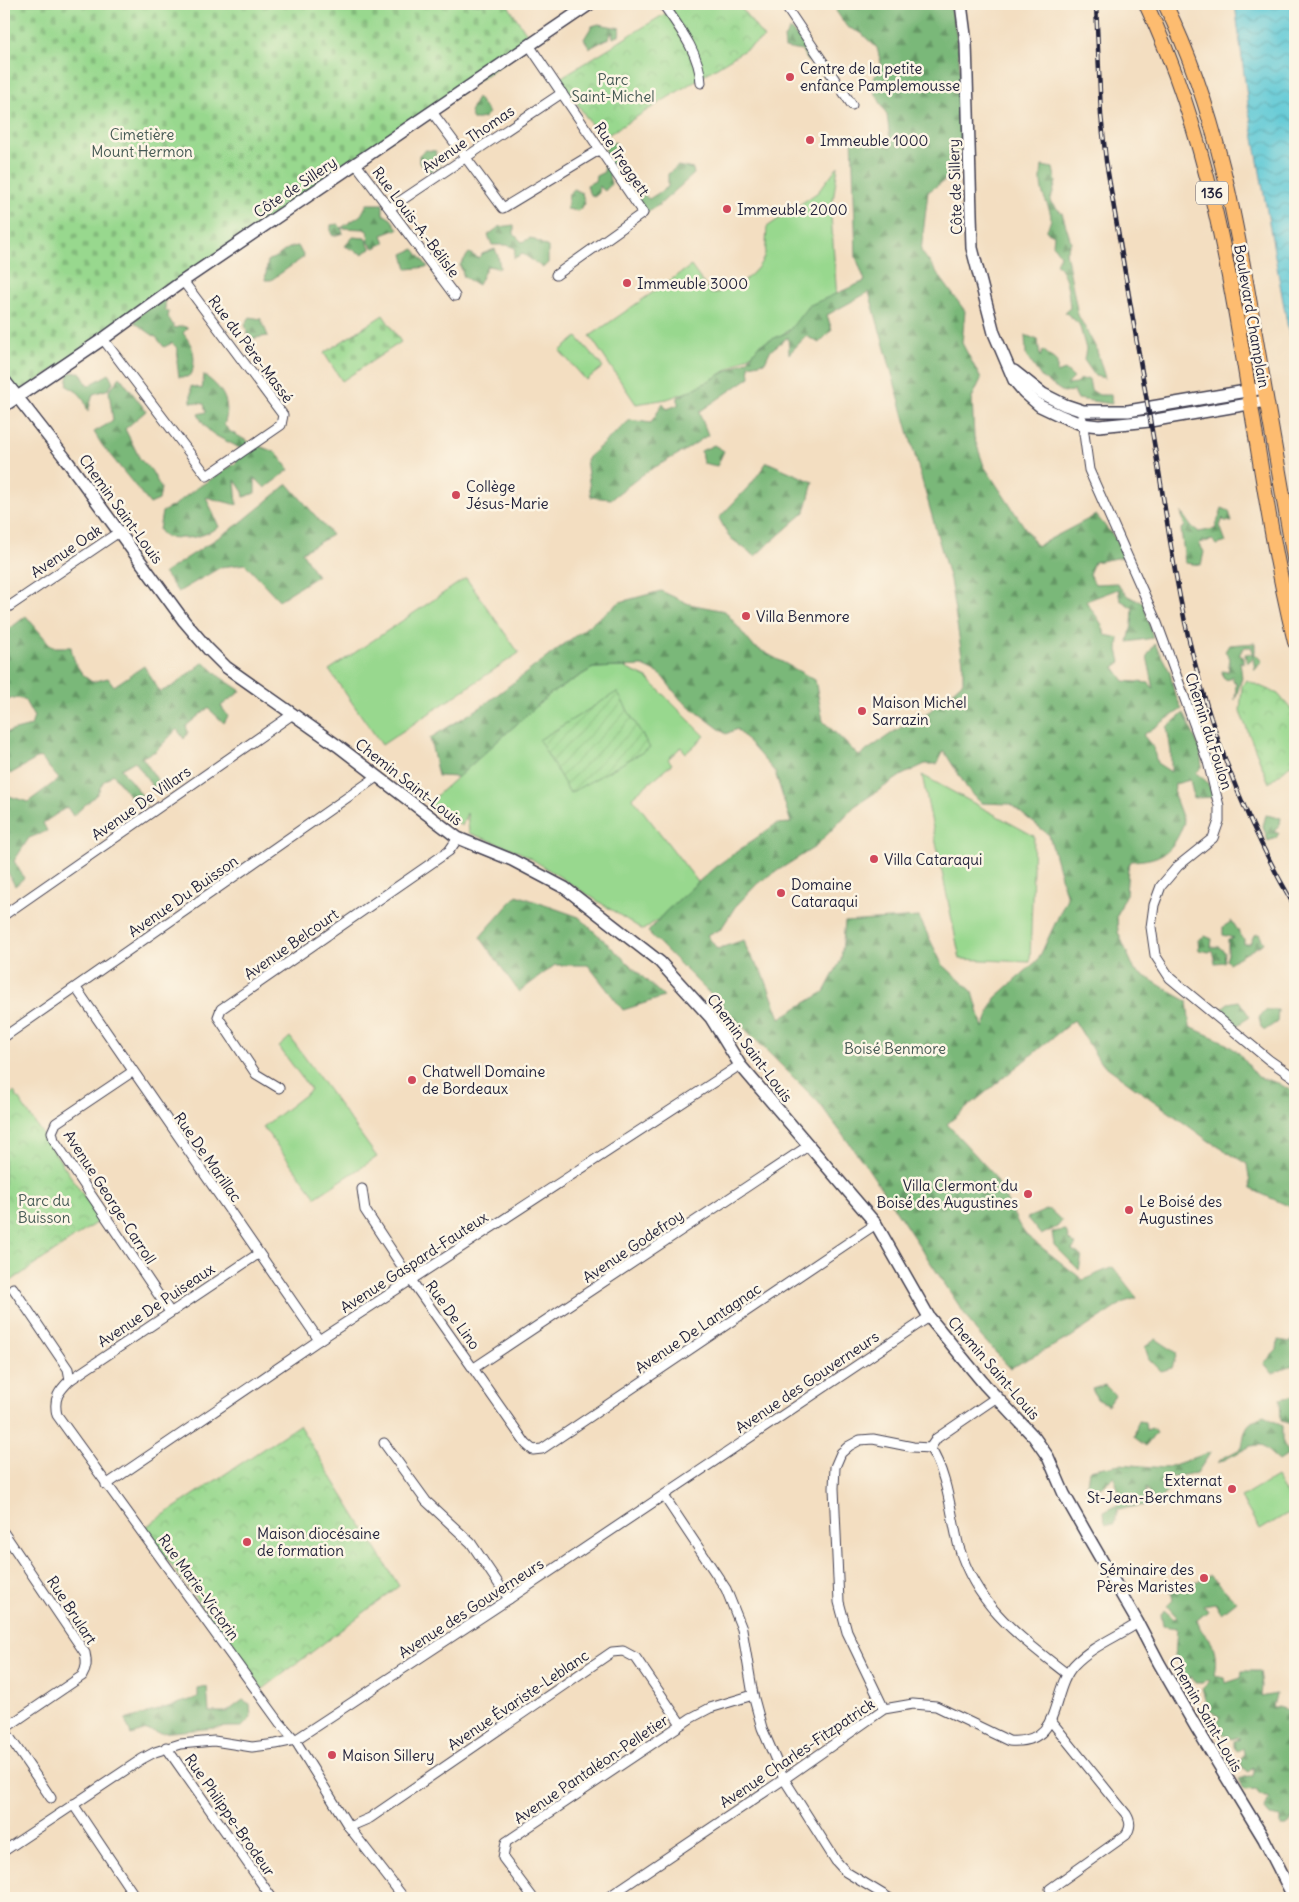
<svg xmlns="http://www.w3.org/2000/svg" width="1299" height="1902" font-family="Delius,sans-serif">
<defs>
<pattern id="forest-firs" width="22" height="20" patternUnits="userSpaceOnUse" patternTransform="scale(1.25)"><rect width="22" height="20" fill="#7ab879"/><path d="M5 1l3.5 6h-7zM16 11l3.5 6h-7z" fill="#649564"/></pattern>
<pattern id="cemetery-stones" width="16" height="16" patternUnits="userSpaceOnUse" patternTransform="scale(1.25)"><rect width="16" height="16" fill="#98d88e"/><path d="M2 7V4a2 2 0 0 1 4 0v3zM10 15v-3a2 2 0 0 1 4 0v3z" fill="#83b97b"/></pattern>
<pattern id="park-crowns" width="20" height="18" patternUnits="userSpaceOnUse" patternTransform="scale(1.25)"><rect width="20" height="18" fill="#98d88e"/><path d="M2 6a3 3 0 1 1 6 0M12 15a3 3 0 1 1 6 0" fill="none" stroke="#83b97b"/></pattern>
<pattern id="garden-furrows" width="10" height="10" patternUnits="userSpaceOnUse" patternTransform="scale(1.25)"><rect width="10" height="10" fill="#98d88e"/><path d="M-1 1l2-2M0 10L10 0M9 11l2-2" fill="none" stroke="#83b97b"/></pattern>
<pattern id="water-waves" width="16" height="10" patternUnits="userSpaceOnUse" patternTransform="scale(1.25)"><rect width="16" height="10" fill="#5cc8d5"/><path d="M0 5q4-4 8 0t8 0" fill="none" stroke="#4ca2ae"/></pattern>
</defs>
<rect width="100%" height="100%" fill="#fcf5e5"/>
<filter id="ink" filterUnits="userSpaceOnUse"><feTurbulence type="fractalNoise" baseFrequency=".02" numOctaves="2"/><feDisplacementMap in="SourceGraphic" scale="10" xChannelSelector="R" yChannelSelector="G"/><feConvolveMatrix kernelMatrix="1 2 1 2 8 2 1 2 1" color-interpolation-filters="sRGB"/></filter>
<filter id="wash" filterUnits="userSpaceOnUse"><feTurbulence type="fractalNoise" baseFrequency=".0096" numOctaves="4" result="noise"/><feDisplacementMap in="SourceGraphic" scale="20" xChannelSelector="R" yChannelSelector="G"/><feGaussianBlur stdDeviation="1.12" result="paint"/><feColorMatrix in="noise" values="0 0 0 0 0 0 0 0 0 0 0 0 0 0 0 0 0 1.4 0 .05"/><feComposite in="paint" operator="in"/></filter>
<g filter="url(#wash)">
<rect width="100%" height="100%" fill="#f3dec1"/>
<g fill="#98d88e" stroke="#5d7d64">
<path d="M838,166L831,215L837,299L699,388L667,399L636,404L590,336L691,266L711,294C731,290 754,278 763,259C767,251 766,236 767,227L818,192Z"/>
<path d="M577,337L603,367L586,380L560,351Z"/>
<path d="M466,578L519,653L382,745L329,670Z"/>
<path d="M627,667L625,668L647,678L705,736L686,753L681,747L668,759L672,764L632,797L698,882L660,918L643,930L527,856L508,847L469,833L467,813L462,826L427,804L550,694L593,668Z"/>
<path d="M922,775L1034,836L1030,962L960,959Z"/>
<path d="M290,1037L377,1157L316,1197L263,1127L311,1090L279,1047Z"/>
<path d="M1276,1477L1295,1509L1260,1530L1241,1498Z"/>
</g>
<g fill="url(#forest-firs)" stroke="#4e6d5a" fill-rule="evenodd">
<path d="M839,4H950C964,58 962,116 958,171L928,192L921,251L965,311L962,343L981,379L972,398L974,437L984,466L1037,546L1096,515L1119,543L1123,557L1094,562L1089,574L1095,584L1117,583C1124,594 1130,599 1143,602L1153,638L1128,642L1132,625L1133,608L1120,600L1118,589L1086,601C1093,613 1103,622 1105,635L1119,638L1118,650L1121,662L1114,667L1124,681L1149,683L1154,689L1147,656L1155,644L1170,672L1174,692L1182,709L1143,735L1153,747L1157,763L1171,772V752L1167,727L1184,713L1200,749L1202,767L1196,773L1207,782L1215,797L1194,798L1190,780L1175,784L1174,795L1184,822C1174,851 1162,860 1131,861L1128,868L1126,894L1117,916L1118,932L1135,971C1153,980 1169,992 1187,1001L1190,1027L1222,1041L1238,1052L1258,1077L1278,1083L1295,1093V1209L1251,1189L1247,1164L1209,1141L1100,1062L1074,1020L947,1124L993,1174L1019,1225L1026,1235L1083,1280L1113,1267L1137,1298L1124,1302L1071,1337L1010,1368L976,1331L867,1167L819,1103L648,932L665,912L715,867L776,824L791,823L775,772L737,729L726,734L681,700L660,674L643,666L593,668L550,694L458,777L438,776L430,738L481,707L620,602L661,591L689,604L725,611L753,646L815,680L823,721L859,756L895,731L930,711L963,682V662L950,580L869,292L827,315L832,330L819,343L806,336L789,354L788,337L770,351L765,362L749,365L750,377L699,412L708,435L684,451L646,472L611,499L591,497L586,459L630,420L651,423L663,403L667,409L678,405V397L748,360L759,345L788,332L808,306L865,281L856,257L852,135L891,147L887,115L870,83L882,67L877,48L861,33L847,27L836,11ZM944,751L967,788L981,803L1010,804L1049,835L1067,898L1038,960L995,998L983,1028L973,992L942,964L919,917L845,922L841,960L824,992L780,1018L764,976L747,950L744,940L717,949L707,935L721,929L735,907L758,883L815,847L855,806L902,775L925,764H937Z"/>
<path d="M599,24L620,28L619,36L613,38L612,32L609,38L590,48L584,39L592,26Z"/>
<path d="M790,29L811,51L814,61H808L802,51L785,48L784,38Z"/>
<path d="M477,97L489,113L484,118L473,120L470,112Z"/>
<path d="M615,142L619,148C617,158 612,165 612,175L609,176L611,184L605,191L599,186V193L594,197L589,193L587,185L595,181L596,176L604,172L606,146Z"/>
<path d="M426,150L436,151L435,156L439,155L440,167L431,172L419,163V155Z"/>
<path d="M678,166L693,169L694,174L659,205L645,213L623,181L629,175L635,188L649,199L668,187V174Z"/>
<path d="M1042,166L1053,168L1056,182L1050,202L1062,213L1071,242L1066,252L1078,315L1096,348L1105,378L1095,376L1084,360L1086,349L1079,324L1065,312L1070,308C1068,290 1068,276 1056,263L1060,255L1053,245L1054,235L1046,231C1056,215 1048,209 1043,194C1040,185 1041,174 1042,166Z"/>
<path d="M574,189L582,193L585,204L578,211L567,209L569,194Z"/>
<path d="M367,204H383V214L391,219L398,229L382,235L385,243L374,248L369,243L368,232L364,229L341,228L343,233L333,236L331,233V225L338,224L341,228L361,215Z"/>
<path d="M514,225V234L522,242L531,238L548,247V263L543,268L523,254L514,258L515,248L507,245H492L488,235L499,227Z"/>
<path d="M353,237L365,238L371,249L362,254L345,246Z"/>
<path d="M298,246L304,257L271,280H265L268,260C282,257 283,247 298,246Z"/>
<path d="M414,249L428,267L407,269L403,254Z"/>
<path d="M495,249L498,256L500,268L487,266L478,285L464,277L460,265L469,253L478,258L482,254Z"/>
<path d="M166,286L165,310L169,312L168,317L175,328L182,326L188,328L183,333C194,347 196,356 192,373L187,377H179L177,362L178,349L172,343L164,347L157,338L134,322Z"/>
<path d="M250,317L261,319L268,336L249,339L245,324Z"/>
<path d="M1025,335L1038,340L1040,357L1043,350L1057,362V373L1065,370L1074,378L1067,385L1076,384L1079,380L1089,379L1091,390L1099,395H1111L1112,404L1078,399L1074,391L1063,392L1042,378L1026,355Z"/>
<path d="M80,372L88,386L109,374L113,382L109,389L93,394L88,412C83,396 82,394 67,386L69,373Z"/>
<path d="M204,375C222,388 232,402 224,425L231,432L249,442L277,453L289,470L265,488L255,478V493L244,497L243,492L235,480L237,505L206,497L219,527C198,539 189,539 165,537L159,530L162,512L175,505L194,490L236,463L241,449C220,436 209,438 198,414L206,412L204,404L191,402V386L202,389Z"/>
<path d="M120,377L146,411L125,429L140,459L151,470L161,488L159,500L150,504L102,445L94,432L113,421L109,391Z"/>
<path d="M714,445L724,451L717,466L703,463L701,451Z"/>
<path d="M767,462L813,482L805,512L755,556L729,537L719,518L752,483Z"/>
<path d="M288,484L332,535L302,552L317,576L279,600L245,564L221,567L178,592L164,573L239,524Z"/>
<path d="M1222,508L1229,511L1232,522L1224,521L1223,518L1220,526L1226,542L1217,545L1212,540L1199,543L1204,552L1201,565L1185,563L1181,529L1185,527L1181,512L1190,525L1199,532L1215,529Z"/>
<path d="M26,616L52,647H71C73,662 80,674 92,682L108,678L114,686L144,666L160,692L173,686L204,662L220,677L241,691L221,706L228,716L224,723L208,708L186,726L188,732L184,739L177,729L156,751L142,757L164,790L158,795L135,761L121,769L148,803L140,810L113,774L103,782L97,794L73,816L67,807L43,823L47,831L29,838L14,861L24,878L15,886L4,865V788L9,796L28,802L59,779L40,757L10,774L4,762V733L31,726L34,717L24,699L13,698L4,699V633Z"/>
<path d="M1255,643V652L1252,656L1256,655L1262,661L1255,670L1253,658L1247,663L1245,654H1252V647H1245L1239,654L1243,656V663L1240,661L1242,678L1235,700L1236,683H1234L1232,676L1227,680L1223,677L1222,671L1228,672L1230,658L1225,651L1230,645Z"/>
<path d="M1266,815L1281,818L1280,824L1274,832L1279,833L1276,838L1268,841L1263,826Z"/>
<path d="M517,895L579,917L664,997L623,1010L588,965H555L519,992L480,937Z"/>
<path d="M1232,921L1244,940V944H1250L1254,935L1259,934L1264,943L1229,963L1226,960L1228,954V940L1234,938L1223,935V927Z"/>
<path d="M1205,936L1212,939L1211,947H1219L1225,952L1224,962L1215,963L1212,950L1209,952L1199,950L1198,940Z"/>
<path d="M1239,1001L1250,1017L1236,1026L1222,1008L1228,1003Z"/>
<path d="M1267,1010H1278L1277,1022L1265,1030L1261,1027L1259,1017Z"/>
<path d="M1049,1209L1062,1221L1057,1227L1041,1235L1027,1218Z"/>
<path d="M1066,1230L1069,1240L1076,1245L1072,1250L1082,1256L1079,1270L1054,1245L1052,1232Z"/>
<path d="M1295,1334V1365L1286,1367L1273,1374L1264,1363L1277,1350L1278,1340L1291,1342Z"/>
<path d="M1156,1339L1177,1353L1172,1368L1161,1371L1149,1359L1145,1347Z"/>
<path d="M1105,1385L1115,1395L1108,1405L1097,1399L1092,1389Z"/>
<path d="M1295,1396V1425L1281,1421L1280,1399Z"/>
<path d="M1264,1416L1282,1426V1440L1288,1455L1279,1461L1261,1445L1251,1446L1218,1463L1221,1459L1242,1448C1245,1428 1245,1423 1264,1416Z"/>
<path d="M1138,1421L1145,1422L1146,1430L1152,1428L1156,1433L1146,1446L1134,1437Z"/>
<path d="M1211,1452L1197,1473L1171,1477L1172,1488L1156,1503L1146,1488V1505L1118,1509L1114,1524H1105L1104,1512L1118,1505L1120,1494L1114,1477L1102,1486L1086,1491L1089,1470L1120,1464L1165,1468Z"/>
<path d="M1210,1575L1236,1601L1221,1613L1215,1603L1203,1605L1208,1611L1197,1620C1201,1632 1203,1632 1210,1640C1217,1651 1216,1664 1214,1676L1225,1678L1226,1683L1241,1678L1242,1671H1260L1262,1686L1261,1697L1276,1694L1273,1707H1278L1295,1712V1819L1293,1818L1287,1826H1281V1817L1270,1815L1265,1809L1269,1798L1260,1795L1256,1790L1244,1791L1239,1779L1252,1775L1254,1767L1248,1772L1242,1768L1240,1761L1244,1754L1243,1748L1237,1751L1234,1746V1741L1240,1739L1238,1737L1232,1739L1222,1734L1215,1722L1221,1717L1208,1710L1202,1689L1210,1681L1207,1680L1202,1683H1195L1191,1676L1189,1682L1175,1674L1180,1667L1175,1656L1177,1628L1163,1626L1161,1615L1164,1610L1174,1619L1177,1617L1167,1606L1173,1600L1170,1589L1171,1585L1179,1590L1189,1591L1191,1584Z"/>
<path d="M207,1687L209,1712H227L243,1700L250,1704L251,1718L242,1727H227L160,1733L147,1730L131,1735L125,1720L190,1700L198,1697V1689Z"/>
</g>
<g fill="url(#cemetery-stones)" stroke="#5d7d64">
<path d="M12,4H507L533,43L17,395L4,379V10Z"/>
<path d="M383,315L401,342L342,381L324,353Z"/>
</g>
<g fill="url(#park-crowns)" stroke="#5d7d64">
<path d="M681,4H738L764,38L601,139L560,78Z"/>
<path d="M1246,680L1278,694L1295,714V761L1269,783L1240,712L1242,686Z"/>
<path d="M14,1092L100,1220L4,1286V1099Z"/>
<path d="M299,1425L399,1586L263,1689L144,1528Z"/>
</g>
<path fill="url(#garden-furrows)" stroke="#5d7d64" d="M617,692L650,748L570,793L539,740Z"/>
<path fill="url(#water-waves)" stroke="#3f7588" d="M1235,4H1295V368L1248,105Z"/>
</g>
<g filter="url(#ink)">
<g fill="none" stroke-linecap="round" stroke-linejoin="round">
<g stroke="#413e4f" stroke-width="11">
<g id="minor">
<path d="M663,4C679,27 700,54 701,83"/>
<path d="M784,4L852,105"/>
<path d="M529,45L643,213L556,275"/>
<path d="M432,112L503,208L599,150"/>
<path d="M356,164L455,296"/>
<path d="M390,208L562,93"/>
<path d="M103,339L207,476L281,425L283,415L183,281"/>
<path d="M1082,419L1089,470L1157,623L1208,762L1219,806V821L1213,838L1178,866L1161,886L1154,905L1151,927L1155,955L1170,978L1269,1060L1295,1078"/>
<path d="M4,610L119,532"/>
<path d="M4,915L293,714"/>
<path d="M76,988L319,1340"/>
<path d="M4,1037L378,776"/>
<path d="M132,1072L56,1123L52,1132L54,1140L170,1312"/>
<path d="M279,1088L256,1074L218,1017L221,1009L449,851L458,838"/>
<path d="M362,1189L365,1210L411,1280L526,1444L533,1450L542,1449L876,1224"/>
<path d="M13,1288L68,1369L70,1380C59,1391 53,1398 57,1415L280,1723L295,1740L349,1827L404,1898"/>
<path d="M474,1368L808,1146"/>
<path d="M70,1380L258,1254"/>
<path d="M384,1443L426,1501L471,1543L509,1599"/>
<path d="M930,1448C948,1474 951,1517 959,1547C977,1607 1020,1637 1067,1674"/>
<path d="M930,1448L937,1438L997,1397"/>
<path d="M106,1485L319,1340L740,1065"/>
<path d="M664,1496L726,1589L742,1629L753,1695L762,1728L784,1779L836,1861L846,1872L889,1898"/>
<path d="M4,1533L85,1653C87,1662 87,1668 82,1676L4,1729"/>
<path d="M884,1709L847,1632L839,1602L834,1488L835,1467L841,1453L849,1446L860,1440L873,1439L913,1447L930,1448"/>
<path d="M4,1729L51,1798"/>
<path d="M166,1747L272,1898"/>
<path d="M73,1804L136,1898"/>
<path d="M349,1827L370,1818L612,1652L623,1651L636,1658L681,1724"/>
<path d="M4,1851L142,1759L155,1752L180,1744L214,1741L252,1747L276,1744L295,1740L509,1599L929,1317"/>
<path d="M1050,1889L1126,1835C1131,1827 1131,1822 1126,1814L1051,1721"/>
<path d="M4,1894L7,1898"/>
<path d="M533,1898L503,1858L506,1842L691,1718L710,1708L753,1695"/>
<path d="M607,1898L784,1779L884,1709L913,1704L936,1706L1009,1741C1064,1745 1049,1692 1074,1665C1092,1646 1117,1637 1138,1623"/>
</g>
</g>
<g stroke="#413e4f" stroke-width="14">
<g id="tertiary">
<path d="M961,4L966,43L972,248L994,333L1014,380L1024,392L1040,406L1059,415L1081,424L1099,426L1150,421L1266,401"/>
<path d="M1014,371L1043,394L1065,405L1083,411H1128L1264,388"/>
<path d="M4,380L65,458L184,621L208,649L226,667L338,746L458,838L512,860L565,888L660,962L711,1018L740,1065L876,1224L929,1317L985,1385L1034,1437L1048,1457L1064,1494L1086,1533L1138,1623L1159,1663L1196,1727L1264,1839L1294,1898"/>
<path d="M4,406L103,339L183,281L590,4"/>
</g>
</g>
<g stroke="#413e4f" stroke-width="16">
<g id="primary">
<path d="M1146,4C1241,204 1243,430 1295,642"/>
<path d="M1165,4C1217,109 1237,225 1256,340C1269,414 1282,489 1295,564"/>
</g>
</g>
<use href="#minor" stroke="#fff" stroke-width="9"/>
<use href="#tertiary" stroke="#fff" stroke-width="11"/>
<use href="#primary" stroke="#fdbc70" stroke-width="14"/>
<g stroke="#22223b" stroke-width="4.5">
<path id="rail" d="M1096,4L1101,115L1106,161C1123,264 1141,368 1159,472C1169,532 1177,593 1192,652C1214,741 1249,828 1295,907"/>
</g>
<use href="#rail" stroke="#fcf5e5" stroke-width="2.5" stroke-dasharray="8" stroke-linecap="butt"/>
</g>
</g>
<g fill="#d1495b" stroke="#fcf5e5" stroke-width="2">
<circle cx="790" cy="77" r="5"/>
<circle cx="810" cy="140" r="5"/>
<circle cx="727" cy="209" r="5"/>
<circle cx="627" cy="283" r="5"/>
<circle cx="456" cy="495" r="5"/>
<circle cx="746" cy="616" r="5"/>
<circle cx="862" cy="711" r="5"/>
<circle cx="874" cy="859" r="5"/>
<circle cx="781" cy="893" r="5"/>
<circle cx="412" cy="1080" r="5"/>
<circle cx="1028" cy="1194" r="5"/>
<circle cx="1129" cy="1210" r="5"/>
<circle cx="1232" cy="1489" r="5"/>
<circle cx="247" cy="1542" r="5"/>
<circle cx="1204" cy="1578" r="5"/>
<circle cx="332" cy="1755" r="5"/>
</g>
<g text-anchor="middle" dominant-baseline="central" stroke-width="5" stroke-linejoin="round" paint-order="stroke">
<rect fill="#fcf5e5" stroke="#63616e" stroke-width="1" x="1196" y="181.5" width="32" height="23" rx="4"/>
<g font-size="14" font-weight="bold" fill="#22223b">
<text x="1212" y="193">136</text>
</g>
<g font-size="15" fill="#22223b" stroke="#fcf5e5" text-anchor="start">
<text x="800" y="68">Centre de la petite<tspan x="800" dy="17">enfance Pamplemousse</tspan></text>
<text x="820" y="140">Immeuble 1000</text>
<text x="737" y="209">Immeuble 2000</text>
<text x="637" y="283">Immeuble 3000</text>
<text x="466" y="486">Collège<tspan x="466" dy="17">Jésus-Marie</tspan></text>
<text x="756" y="616">Villa Benmore</text>
<text x="872" y="702">Maison Michel<tspan x="872" dy="17">Sarrazin</tspan></text>
<text x="884" y="859">Villa Cataraqui</text>
<text x="791" y="884">Domaine<tspan x="791" dy="17">Cataraqui</tspan></text>
<text x="422" y="1071">Chatwell Domaine<tspan x="422" dy="17">de Bordeaux</tspan></text>
<text x="1018" y="1185" text-anchor="end">Villa Clermont du<tspan x="1018" dy="17">Boisé des Augustines</tspan></text>
<text x="1139" y="1201">Le Boisé des<tspan x="1139" dy="17">Augustines</tspan></text>
<text x="1222" y="1480" text-anchor="end">Externat<tspan x="1222" dy="17">St-Jean-Berchmans</tspan></text>
<text x="257" y="1533">Maison diocésaine<tspan x="257" dy="17">de formation</tspan></text>
<text x="1194" y="1569" text-anchor="end">Séminaire des<tspan x="1194" dy="17">Pères Maristes</tspan></text>
<text x="342" y="1755">Maison Sillery</text>
</g>
<g font-size="15" fill="#455954" stroke="#fcf5e5">
<text x="613" y="79">Parc<tspan x="613" dy="17">Saint-Michel</tspan></text>
<text x="142" y="134">Cimetière<tspan x="142" dy="17">Mount Hermon</tspan></text>
<text x="895" y="1048">Boisé Benmore</text>
<text x="44" y="1200">Parc du<tspan x="44" dy="17">Buisson</tspan></text>
</g>
<g font-size="15" fill="#22223b" stroke="#fcf5e5">
<text transform="translate(468 139) rotate(-34)">Avenue Thomas</text>
<text transform="translate(622 159) rotate(56)">Rue Treggett</text>
<text transform="translate(295 187) rotate(-34)">Côte de Sillery</text>
<text transform="translate(955 187) rotate(-92)">Côte de Sillery</text>
<text transform="translate(416 222) rotate(53)">Rue Louis-A.-Bélisle</text>
<text transform="translate(1252 316) rotate(80)">Boulevard Champlain</text>
<text transform="translate(251 349) rotate(53)">Rue du Père-Massé</text>
<text transform="translate(121 509) rotate(54)">Chemin Saint-Louis</text>
<text transform="translate(66 551) rotate(-34)">Avenue Oak</text>
<text transform="translate(1209 731) rotate(72)">Chemin du Foulon</text>
<text transform="translate(409 782) rotate(38)">Chemin Saint-Louis</text>
<text transform="translate(141 803) rotate(-35)">Avenue De Villars</text>
<text transform="translate(183 896) rotate(-35)">Avenue Du Buisson</text>
<text transform="translate(291 944) rotate(-35)">Avenue Belcourt</text>
<text transform="translate(750 1048) rotate(53)">Chemin Saint-Louis</text>
<text transform="translate(208 1157) rotate(55)">Rue De Marillac</text>
<text transform="translate(110 1197) rotate(57)">Avenue George-Carroll</text>
<text transform="translate(633 1246) rotate(-34)">Avenue Godefroy</text>
<text transform="translate(414 1262) rotate(-33)">Avenue Gaspard-Fauteux</text>
<text transform="translate(156 1305) rotate(-34)">Avenue De Puiseaux</text>
<text transform="translate(453 1315) rotate(54)">Rue De Lino</text>
<text transform="translate(698 1328) rotate(-34)">Avenue De Lantagnac</text>
<text transform="translate(994 1368) rotate(49)">Chemin Saint-Louis</text>
<text transform="translate(807 1382) rotate(-34)">Avenue des Gouverneurs</text>
<text transform="translate(199 1587) rotate(54)">Rue Marie-Victorin</text>
<text transform="translate(471 1608) rotate(-33)">Avenue des Gouverneurs</text>
<text transform="translate(72 1610) rotate(57)">Rue Brulart</text>
<text transform="translate(518 1700) rotate(-34)">Avenue Évariste-Leblanc</text>
<text transform="translate(1206 1714) rotate(60)">Chemin Saint-Louis</text>
<text transform="translate(797 1753) rotate(-34)">Avenue Charles-Fitzpatrick</text>
<text transform="translate(591 1769) rotate(-34)">Avenue Pantaléon-Pelletier</text>
<text transform="translate(230 1815) rotate(55)">Rue Philippe-Brodeur</text>
</g>
</g>
<rect width="1299" height="1902" fill="none" stroke="#fcf5e5" stroke-width="20"/>
</svg>
